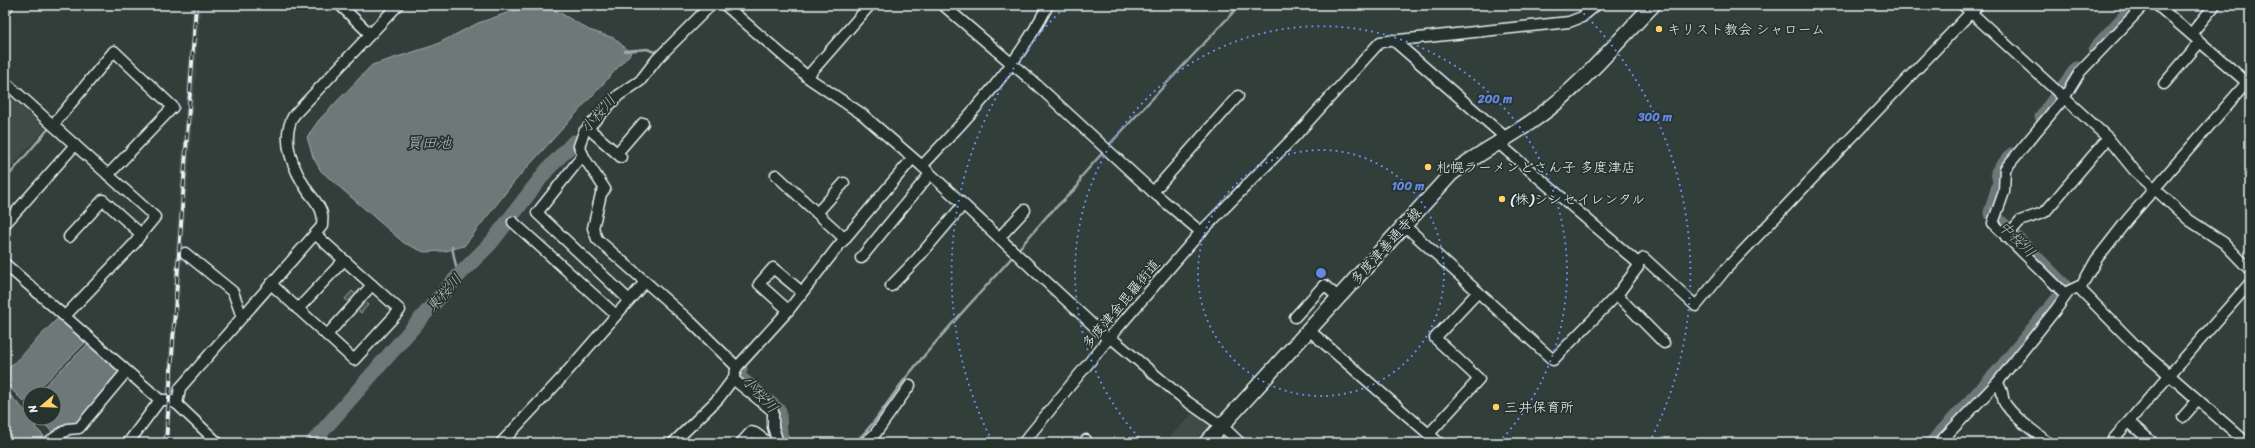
<svg xmlns="http://www.w3.org/2000/svg" width="2255" height="448" font-family="Sriracha,'Klee One',sans-serif">
<rect width="100%" height="100%" fill="#323e39"/>
<filter id="ink" filterUnits="userSpaceOnUse"><feTurbulence type="fractalNoise" baseFrequency=".025" numOctaves="2"/><feDisplacementMap in="SourceGraphic" scale="8" xChannelSelector="R" yChannelSelector="G"/><feConvolveMatrix kernelMatrix="1 2 1 2 8 2 1 2 1" color-interpolation-filters="sRGB"/></filter>
<g filter="url(#ink)">
<g fill="#3f4b46">
<path d="M192,5H201L169,443H162Z"/>
<path d="M5,86L48,125L5,174Z"/>
<path d="M1195,411L1211,424L1192,443H1164Z"/>
</g>
<path fill="#495651" stroke="#98a4a4" d="M352,291L368,305L361,313L345,299Z"/>
<g fill="#6d7978" stroke="#9ea9ab">
<path d="M530,5H547L589,30L614,38L631,53L514,182L464,246L446,251L424,252L404,243L321,171L313,157L307,137L319,120L372,65L435,45L478,23Z"/>
<path d="M59,317L87,341L33,394H30L24,402L5,383V372Z"/>
<path d="M89,343L120,373L79,422L65,424L52,432L39,418H54V394H36Z"/>
<path d="M5,390L38,424L35,427L44,436L32,443L5,440Z"/>
</g>
<g fill="none" stroke-linecap="round" stroke-linejoin="round">
<g stroke="#9ea9ab" stroke-width="2.5">
<path d="M625,51L647,49L657,53"/>
<path d="M1108,146L1240,5"/>
<path d="M5,180L49,128"/>
<path d="M452,247L458,276"/>
<path d="M1017,251L1047,216L1078,186L1081,177L1105,150"/>
<path d="M854,443C875,425 888,400 905,379C939,336 978,296 1014,255"/>
</g>
<g stroke="#6d7978" stroke-width="15">
<path d="M2096,48L2136,5"/>
<path d="M2042,117L2077,69"/>
<path d="M740,369L738,375L740,378L779,411L780,435L784,443"/>
<path d="M312,443L458,276L491,243L547,170L574,142"/>
<path d="M1932,443L2000,370L2059,298L2064,286L1991,213L2000,183L1998,172L2012,155"/>
</g>
<g stroke="#e8f1f8" stroke-width="13">
<g id="minor">
<path d="M340,5L370,34"/>
<path d="M711,5L657,59L640,81L619,95L584,132L579,146L585,159L605,189L601,194L593,228L597,239L691,322L737,367"/>
<path d="M725,5L810,79L862,114L922,166L1109,340"/>
<path d="M943,5L1038,86L1153,192L1201,232"/>
<path d="M1963,5L2108,138L2134,170L2189,220L2224,243L2250,270"/>
<path d="M2157,5L2250,85"/>
<path d="M2191,34L2215,5"/>
<path d="M1393,40L1505,137"/>
<path d="M807,77L870,5"/>
<path d="M5,82L155,217L141,234L103,200L69,237"/>
<path d="M2164,84L2200,42"/>
<path d="M53,125L114,51L173,107L108,175"/>
<path d="M588,128L621,157"/>
<path d="M1497,142L1638,263L1644,258L1696,306L1726,269L1978,5"/>
<path d="M617,153L643,123"/>
<path d="M583,155L537,213L629,300"/>
<path d="M922,166C969,116 1017,67 1048,5"/>
<path d="M776,175L845,239"/>
<path d="M1153,192L1238,96"/>
<path d="M817,213L844,183"/>
<path d="M513,222L616,315"/>
<path d="M5,224L75,145"/>
<path d="M1404,225L1553,360L1617,295L1638,267V263"/>
<path d="M2006,237L2020,221L2045,212L2108,138"/>
<path d="M999,238L1025,210"/>
<path d="M185,253L233,292L242,317"/>
<path d="M861,258L930,174"/>
<path d="M5,264L160,400H169L177,404L218,443"/>
<path d="M271,284L354,360L400,310L315,234"/>
<path d="M891,286L917,259L963,205"/>
<path d="M2078,287L2134,344L2247,443"/>
<path d="M2065,294L1993,223L2004,192L2005,169L2064,98L2080,72L2144,5"/>
<path d="M1617,295L1664,343"/>
<path d="M298,309L344,260"/>
<path d="M788,310L759,284L773,268L802,292"/>
<path d="M65,316L135,243L141,234"/>
<path d="M1295,317L1324,285L1339,298"/>
<path d="M1310,331L1439,443"/>
<path d="M327,335L372,285"/>
<path d="M1110,337L1185,400L1222,426L1240,443"/>
<path d="M733,379L773,411V427L778,443"/>
<path d="M1997,383C2006,393 2000,398 2006,405C2017,421 2034,430 2048,443"/>
<path d="M177,404L180,388L322,226C322,222 323,217 322,214C321,207 313,198 309,193C294,171 279,139 294,115L398,5"/>
<path d="M2183,417L2198,400"/>
<path d="M2129,422L2153,443"/>
<path d="M1429,434L1479,379L1435,338L1478,292"/>
<path d="M47,443L68,429L79,428L126,372"/>
<path d="M128,443L160,400"/>
<path d="M501,443L559,381L645,282"/>
<path d="M673,443L718,399L733,379L737,367L788,311L836,249L912,159"/>
<path d="M741,443L751,432L755,433L769,443"/>
<path d="M865,443L875,434L910,385"/>
<path d="M1023,443L1110,337L1199,234L1297,134L1380,42L1569,22L1582,17L1596,5"/>
<path d="M1084,443L1086,440"/>
<path d="M1939,443L1997,383L2057,308L2069,291L2082,285L2096,260L2128,219L2250,79"/>
<path d="M2110,443L2250,283"/>
</g>
</g>
<g stroke="#e8f1f8" stroke-width="17">
<path id="secondary" d="M1206,443L1451,174C1479,152 1510,138 1538,117C1580,87 1617,42 1653,5"/>
</g>
<g stroke="#e8f1f8" stroke-width="18">
<path id="primary" d="M5,6V5"/>
</g>
<use href="#minor" stroke="#26332d" stroke-width="10"/>
<use href="#secondary" stroke="#26332d" stroke-width="14"/>
<use href="#primary" stroke="#26332d" stroke-width="15"/>
<g stroke="#e8f1f8" stroke-width="4">
<path id="rail" d="M166,443L196,5"/>
</g>
<use href="#rail" stroke="#26332d" stroke-width="2.5" stroke-dasharray="8" stroke-linecap="butt"/>
</g>
</g>
<g fill="none" stroke="#6487e3" stroke-width="2" stroke-dasharray="2 4">
<circle cx="1321" cy="273" r="123"/>
<path d="M1143 442A246 246 0 1 1 1499 442"/>
<path d="M992 441A369 369 0 0 1 1067 5M1575 5A369 369 0 0 1 1650 441"/>
</g>
<g fill="#ffd166" stroke="#26332d" stroke-width="1.5">
<circle cx="1659" cy="29" r="4"/>
<circle cx="1428" cy="167" r="4"/>
<circle cx="1502" cy="199" r="4"/>
<circle cx="1496" cy="407" r="4"/>
</g>
<g text-anchor="middle" dominant-baseline="central" stroke-width="3.5" stroke-linejoin="round" paint-order="stroke">
<g font-size="14" fill="#e8f1f8" stroke="#26332d" text-anchor="start">
<text x="1667" y="29">キリスト教会 シャローム</text>
<text x="1436" y="167">札幌ラーメンどさん子 多度津店</text>
<text x="1510" y="199">(株)シンセイレンタル</text>
<text x="1504" y="407">三井保育所</text>
</g>
<g font-size="14" fill="#e8f1f8" stroke="#26332d">
<text transform="translate(1386 246) rotate(-48)">多度津善通寺線</text>
<text transform="translate(1121 304) rotate(-50)">多度津金毘羅街道</text>
</g>
<g font-size="15" font-style="italic" fill="#b1bbbe" stroke="#26332d">
<text transform="translate(598 114) rotate(-49)">小桜川</text>
<text x="429" y="143">買田池</text>
<text transform="translate(2017 239) rotate(45)">中桜川</text>
<text transform="translate(444 293) rotate(-48)">東桜川</text>
<text transform="translate(760 394) rotate(47)">小桜川</text>
</g>
</g>
<circle cx="1321" cy="273" r="6" fill="#6487e3" stroke="#26332d" stroke-width="2"/>
<g font-size="12" text-anchor="middle" font-weight="bold" fill="#6487e3" stroke="#26332d" stroke-width="3.5" stroke-linejoin="round" paint-order="stroke">
<text x="1495" y="103">200 m</text>
<text x="1655" y="121">300 m</text>
<text x="1408" y="190">100 m</text>
</g>
<rect width="2255" height="448" fill="none" stroke="#26332d" stroke-width="20"/>
<rect x="10" y="10" width="2235" height="428" fill="none" stroke="#e8f1f8" stroke-width="1.5" filter="url(#ink)"/>
<g transform="translate(42 406) rotate(251)"><circle r="19" fill="#26332d" stroke="#747f7e"/>
<path d="M0-3L7 15L0 10L-7 15Z" fill="#ffd166"/>
<text y="-6" font-size="11" font-weight="bold" text-anchor="middle" fill="#e8f1f8">N</text>
</g>
</svg>
